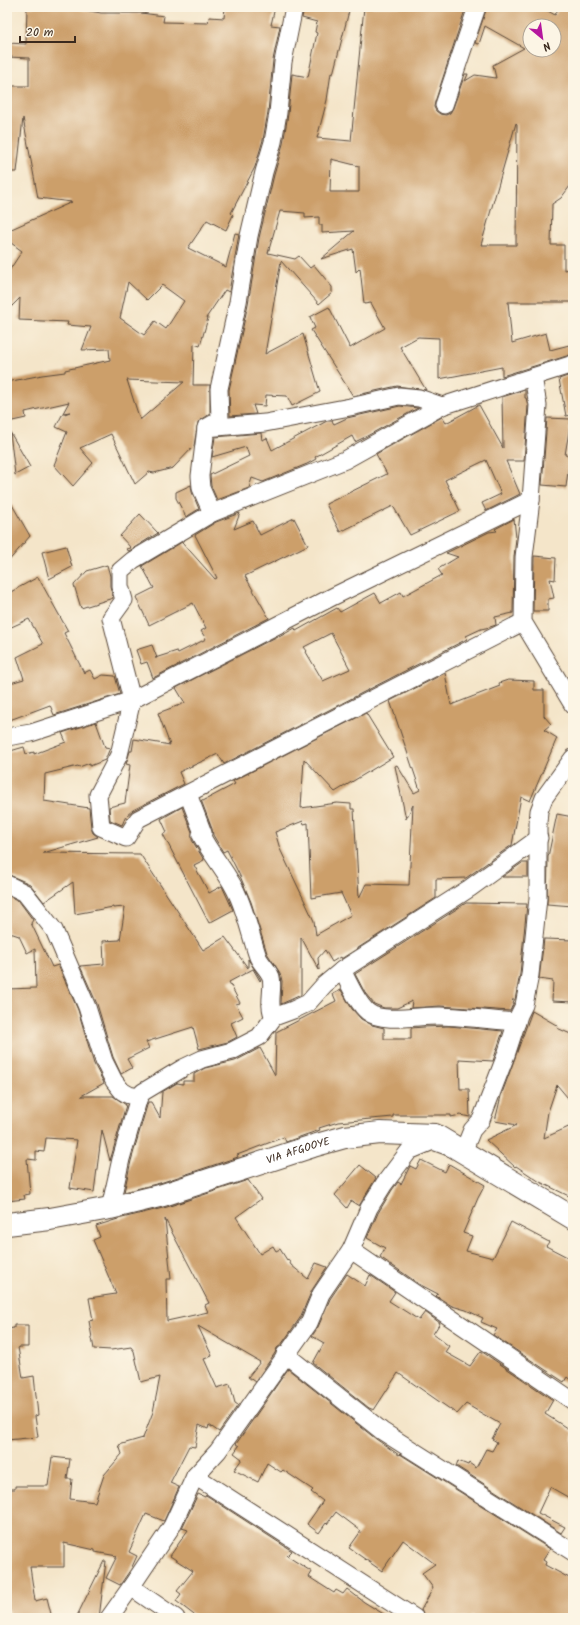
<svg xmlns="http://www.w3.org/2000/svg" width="580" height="1625" font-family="Kalam,sans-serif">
<rect width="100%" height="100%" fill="#fcf5e5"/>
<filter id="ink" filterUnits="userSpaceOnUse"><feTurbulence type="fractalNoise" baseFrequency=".025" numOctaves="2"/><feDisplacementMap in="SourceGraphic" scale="8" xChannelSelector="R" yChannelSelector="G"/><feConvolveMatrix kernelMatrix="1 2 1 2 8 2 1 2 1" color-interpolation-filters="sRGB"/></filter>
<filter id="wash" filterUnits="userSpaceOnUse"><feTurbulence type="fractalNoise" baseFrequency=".012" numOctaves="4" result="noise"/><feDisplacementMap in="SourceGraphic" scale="16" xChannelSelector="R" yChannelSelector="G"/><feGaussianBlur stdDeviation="0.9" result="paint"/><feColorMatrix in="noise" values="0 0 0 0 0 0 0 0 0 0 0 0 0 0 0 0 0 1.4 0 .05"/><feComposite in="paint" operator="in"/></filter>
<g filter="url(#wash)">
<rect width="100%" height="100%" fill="#f4e5c9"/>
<g id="blocks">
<g fill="#cc9f6a" fill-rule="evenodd">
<path d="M27,7H67L101,13H141L164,16L163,22L208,23L209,17L224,18L225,7H275L271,25L280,26L273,60L268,112L263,140L255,167L231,213L233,215L226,230L207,220L188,248L226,267L235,233L239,234L229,292L225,290L206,318H208L200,346L194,344L193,385H210V414L198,422L194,446L173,468L154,473L149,472L135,484L111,434L80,448L93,463L73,486L54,465L67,432L56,427L62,415L70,412L63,413L69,402L25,412L26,418L8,422L7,382L42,375L65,372V370L110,360L109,349L82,350L91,327L67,325L68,322L19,320L20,298L7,311V274L22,251L7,240V231L72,202L38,198L23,118L17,172H7V86H29V58L8,57V43L26,44ZM128,282L147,300L162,285L184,301L166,329L155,321L144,335L120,318ZM127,380L184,382L140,420Z"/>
<path d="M304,7H350L333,74L331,73L327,100L317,138L351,141L364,7H466L435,102L434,107L436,111L440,114L446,115L450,113L453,108L465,74H468L465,81L475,75L496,78L493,65L524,48L485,26L479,44L475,43L487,7H541L555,15L559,7H573V182L561,198L552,204L551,245H564V270L573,268V302H508L512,343L546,333L550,350L573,344V354L502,376V367L439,379V338L418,337L400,347L426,390L397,386L353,396L311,330L315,328L310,317L329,307L350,348L385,328L371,303L364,304L360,268L356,272L353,249L321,259L354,231L322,233V225H319V217L305,218V213L280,211L268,253L295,259L299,256L310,268L314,265L332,287V293L319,304L281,261L265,354L303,334L320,392L292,406L287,396L266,395L265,406L253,405L256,414L230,416L229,390L248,304L259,238L274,175L283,144L288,114L292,74L308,77L317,33L315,32L317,22L302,18ZM530,26H554V50H530ZM516,123L517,124L516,245H481ZM331,159L359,166V192H330Z"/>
<path d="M573,374V415L566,416L559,379Z"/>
<path d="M525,390V398H526L528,406L524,461H506L520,494L486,511L482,503L501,494L486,460L445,480L460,511L410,535L393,506L340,532L326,504L387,474L376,454L442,417L446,423L479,405L503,448L502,397Z"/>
<path d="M400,406L418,408L367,436L355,442L352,436L315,457L316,459L307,464L263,482L252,478L249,488L217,500L211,486L210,475L249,456L246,447L212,457L215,437L261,433L262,440L267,438L272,450L327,421H332L334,424L347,418Z"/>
<path d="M547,418L571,419L565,455L570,456L566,487L542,485Z"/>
<path d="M10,432L30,467L15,475Z"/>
<path d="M191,485L192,492L199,509L186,517L176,498V492Z"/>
<path d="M7,496L30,536L7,563Z"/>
<path d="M240,513L234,529L253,521L260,535L294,518L308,545L245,576L269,618L153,678L147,662L141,664L136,650L152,645L157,658H155L177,651L178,653L206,639L201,631L206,628L193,603L149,625L136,597L154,588L142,566L182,542L215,579L217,578L195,535L216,522Z"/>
<path d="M140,514L158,533L129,551L126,549L131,548L120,536Z"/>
<path d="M514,519L516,538L514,557L513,613L495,617L496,625L490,627L481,629L466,636L467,639L224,764L218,754L179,772L184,784L133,810L126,816L122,825L110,820L109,807L125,803L130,765L126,764L130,751H132L134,739L170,745L158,713L185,703L176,688L278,636L279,637L295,628L296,631L337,608L340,612L375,593L381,603L401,592L403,596L442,575L438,569L458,557L446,553L489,532L497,531L495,529ZM331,633L350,669L323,681L306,652L307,651L304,647Z"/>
<path d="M66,546L72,567L49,579L42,552Z"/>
<path d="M534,556L556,558L555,580L550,579L554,598L548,599V611H533Z"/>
<path d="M107,565L110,576V586L113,598L81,608L74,585L87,571Z"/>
<path d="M38,577L68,631L64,633L84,673L90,670L95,679L103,675L115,676L120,694L54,715L50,705L7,721V684L24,679L17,657L43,644L29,619L7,629V594Z"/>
<path d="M445,673L451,705L500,686L499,683L508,680L534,681V690H544V716L551,724L544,730L557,738L530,801L521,797L512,845L466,878L436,879V898L341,959L340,957L332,962L325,950L318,958L319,970L301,937V995L281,1004L282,981L280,973L267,953L251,902L240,876L227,850L223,852L213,835L212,829L201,800L203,801L235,784L233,781L366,713L393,757L335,792L304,759L301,808L337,803L351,804V809H354L359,898L366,884L409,885L413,805L406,819L395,766L397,765L414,793L420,790L390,701ZM303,821L304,824L308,823L311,898L341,893L351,915L316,935L314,921L280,849L275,832Z"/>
<path d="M96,722L105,747L110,748L105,760L90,766V763L79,767L78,766L45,774L44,801L89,808L91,828L93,833L98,837L43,853L140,854L203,950L225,937L248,968V959L261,980L260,981L253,969L229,982L240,1003L236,1004L243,1017L231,1023L237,1037L228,1042L199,1049L193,1027L146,1042L149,1048L127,1059L132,1068L121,1074L113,1057L97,1004L80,966L104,964L103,941L120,940L125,907L113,908V907L75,914L73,882L44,902L30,884L7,874V752L24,747L26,754L34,752V754L66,742L62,733Z"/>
<path d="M182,807L192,832V840L204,860L194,865L209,893L222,886L233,910L209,923L163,834L167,832L161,819Z"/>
<path d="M557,814L573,817V827L569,849H573V906L547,904L548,857Z"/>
<path d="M522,863H528V877H502Z"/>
<path d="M7,895L19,901L33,920L31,923L52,967L58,965L78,1010L94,1064L104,1083L81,1096H113L126,1105L110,1161L102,1130L94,1192L70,1188L77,1140L46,1138L44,1152L36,1151V1160L27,1159L30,1194L24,1195L25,1199L7,1201V989L36,988L35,949L27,953L19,936L7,932Z"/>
<path d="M466,903L527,904L520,974L515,1000H512L514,1002L510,1011L440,1006L411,1008L412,1001L397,1008H384L374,1004L365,993L355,974Z"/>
<path d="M544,939L573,940V1002L552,1001L553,981L539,979Z"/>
<path d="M341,990L352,1009L361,1019L372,1025L384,1028V1039H411V1028L424,1027L449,1026L503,1031L493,1061L459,1059L460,1089H469L470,1117L460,1115L451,1117V1115H393V1117L338,1122L319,1128L320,1130L305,1135L286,1142L284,1137L237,1155L238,1157L160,1183L124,1192L131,1161L148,1102H151L160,1118L162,1092L177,1083L183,1084V1081H194V1074L205,1068L235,1061L260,1048L275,1075L276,1032L336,1001L333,994Z"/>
<path d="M532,1011L558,1026L557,1028L573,1035V1104L557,1085L548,1112L544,1138L573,1125V1198L540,1182L516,1166L515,1167L486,1140L517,1125L495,1121L501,1096Z"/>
<path d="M421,1160L445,1172L449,1164L485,1185L478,1198L463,1233L472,1236L466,1251L493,1258L511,1222L549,1242L546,1246L573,1260V1382L567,1377L564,1382L493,1335L497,1329L481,1322L483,1318L466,1310L452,1306L436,1296L438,1294L419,1284L380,1257L385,1248L367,1238L378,1213L392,1190L398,1182L401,1184L410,1166L416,1169Z"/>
<path d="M360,1165L376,1178L359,1206L351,1201L347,1208L335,1195Z"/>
<path d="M248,1180L261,1199L236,1217L260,1254L273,1246L276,1251L280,1249L287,1260L288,1259L291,1265L308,1279L316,1263L327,1267L312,1290L300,1318L281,1345L277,1348L275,1353L255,1382L248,1377L260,1362L198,1326L212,1356L204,1359L217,1388L230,1384L235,1403L238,1405L219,1432L209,1425L208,1429L199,1425L195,1447L189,1446L170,1483L179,1487L164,1521L146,1514L129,1552L137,1556L131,1569L120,1585L106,1578L117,1556L95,1552V1550L64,1543V1567H30L35,1601L47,1598L52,1618H10L7,1607V1489H15V1486H48L52,1457L70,1459L67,1479H72L70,1499L95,1502L104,1475L122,1454L119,1445L143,1438L153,1412L160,1377L141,1382L134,1351L131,1347L111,1350L94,1349L89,1321L93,1320L89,1298L116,1294L93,1240L100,1237L96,1226L118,1219L167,1207ZM165,1219L209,1303L205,1305L208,1312L167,1321L166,1279H171Z"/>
<path d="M347,1274L365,1286L370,1275L395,1292L389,1301L419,1320L425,1312L440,1323L433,1334L449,1346L445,1352L470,1366L481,1351L553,1400L545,1414L573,1432V1500L550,1487L538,1513L565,1527L561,1533L456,1466L458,1461L468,1465L469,1463L476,1468L486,1449L492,1451L497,1442L492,1439L500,1424L466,1404L457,1414L398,1373L374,1410L369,1408L313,1363L324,1343L312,1336L318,1327L330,1299Z"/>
<path d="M14,1325H28V1347H18L23,1378L34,1376L38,1415L35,1416L38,1437L7,1440V1329L14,1328Z"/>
<path d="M288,1369L376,1439L399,1455L400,1454L550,1549L543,1560L546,1562L545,1565L573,1580V1618H477L472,1615L471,1618H425L421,1610L433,1588L422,1573L435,1564L403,1540L382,1571L349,1548L361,1531L336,1512L327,1524L326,1523L319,1533L307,1524L323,1501L311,1492L313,1490L283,1470L281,1472L267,1463L258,1482L234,1470L242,1459L234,1453L239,1446L236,1444Z"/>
<path d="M198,1494L205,1497L206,1495L289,1549L292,1551L287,1556L312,1572L309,1577L334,1593L336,1590L343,1594L347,1589L364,1602L390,1618H198L176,1601L181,1594L177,1591L193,1571L170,1556L188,1530L182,1528Z"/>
<path d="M104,1561H106L99,1618H76Z"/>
</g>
</g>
</g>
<g filter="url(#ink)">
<use href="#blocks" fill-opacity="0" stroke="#574638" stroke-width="1"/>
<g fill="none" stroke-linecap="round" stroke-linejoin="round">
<g stroke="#574638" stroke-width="19">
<g id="minor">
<path d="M444,105L477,7"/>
<path d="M533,377L538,405L531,500L524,557L523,622L573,705"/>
<path d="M442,406L345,460L212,513L133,560L120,571V586L124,600L111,618L132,700L119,755L98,795L101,827L126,838L138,819L523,622"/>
<path d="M206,428L220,420L219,389L238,302L249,236L264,172L273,142L278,113L283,62L294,7"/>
<path d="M212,513L201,488L200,476L206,428L265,423L350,407L399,396L419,398L442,406L573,364"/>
<path d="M7,737L31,733L132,700L332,597L531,500"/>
<path d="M188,794L203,833L201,835C212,857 230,875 239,898C247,917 251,937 258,957C261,964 268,969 271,977C274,989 267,1005 274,1017"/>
<path d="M7,884L25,893L54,930L87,1007L104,1061L114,1081L122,1091L129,1095L139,1097"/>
<path d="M342,970C349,983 357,1003 368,1012C383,1024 421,1015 440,1016C466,1017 491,1020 517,1022"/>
<path d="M110,1208L121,1159L139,1097L143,1092L183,1068L202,1059L232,1051L259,1037L274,1017L293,1010L308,1003L324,985L342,970L470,888L539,838"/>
<path d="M351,1250L573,1401"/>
<path d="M285,1354L382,1431L573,1552"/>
<path d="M195,1476L415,1618"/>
<path d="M131,1587L176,1618"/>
<path d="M109,1618L131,1587L172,1526L195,1476L218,1451L309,1323L321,1294L351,1250L369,1208L384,1184L409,1151L433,1141L463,1152L472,1130L481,1120L506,1055L519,1015L524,1005L530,975L538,898V823L539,811L544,798L573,758"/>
</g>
</g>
<g stroke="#574638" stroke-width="24">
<g id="secondary">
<path id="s1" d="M7,1224L50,1219L110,1208L163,1195L313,1146L345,1137L380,1133L435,1135L573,1218"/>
</g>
</g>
<use href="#minor" stroke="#fff" stroke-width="17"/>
<use href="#secondary" stroke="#fff" stroke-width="22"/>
</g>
</g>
<g text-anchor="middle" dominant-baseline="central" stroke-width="4" stroke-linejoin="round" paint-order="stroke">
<g font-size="11" fill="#3b2a1e" stroke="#fcf5e5">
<text stroke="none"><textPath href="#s1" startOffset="301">VIA AFGOOYE</textPath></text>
</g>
</g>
<rect width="580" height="1625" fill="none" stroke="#fcf5e5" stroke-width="24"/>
<g transform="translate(542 38) rotate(151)"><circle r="19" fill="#fcf5e5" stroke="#afa495"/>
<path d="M0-3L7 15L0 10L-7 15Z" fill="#b5179e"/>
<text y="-6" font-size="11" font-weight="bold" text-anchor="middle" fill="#3b2a1e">N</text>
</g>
<path d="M20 36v6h55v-6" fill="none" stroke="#3b2a1e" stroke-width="2"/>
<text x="26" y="36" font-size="12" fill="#3b2a1e" stroke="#fcf5e5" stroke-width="3" paint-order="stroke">20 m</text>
</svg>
